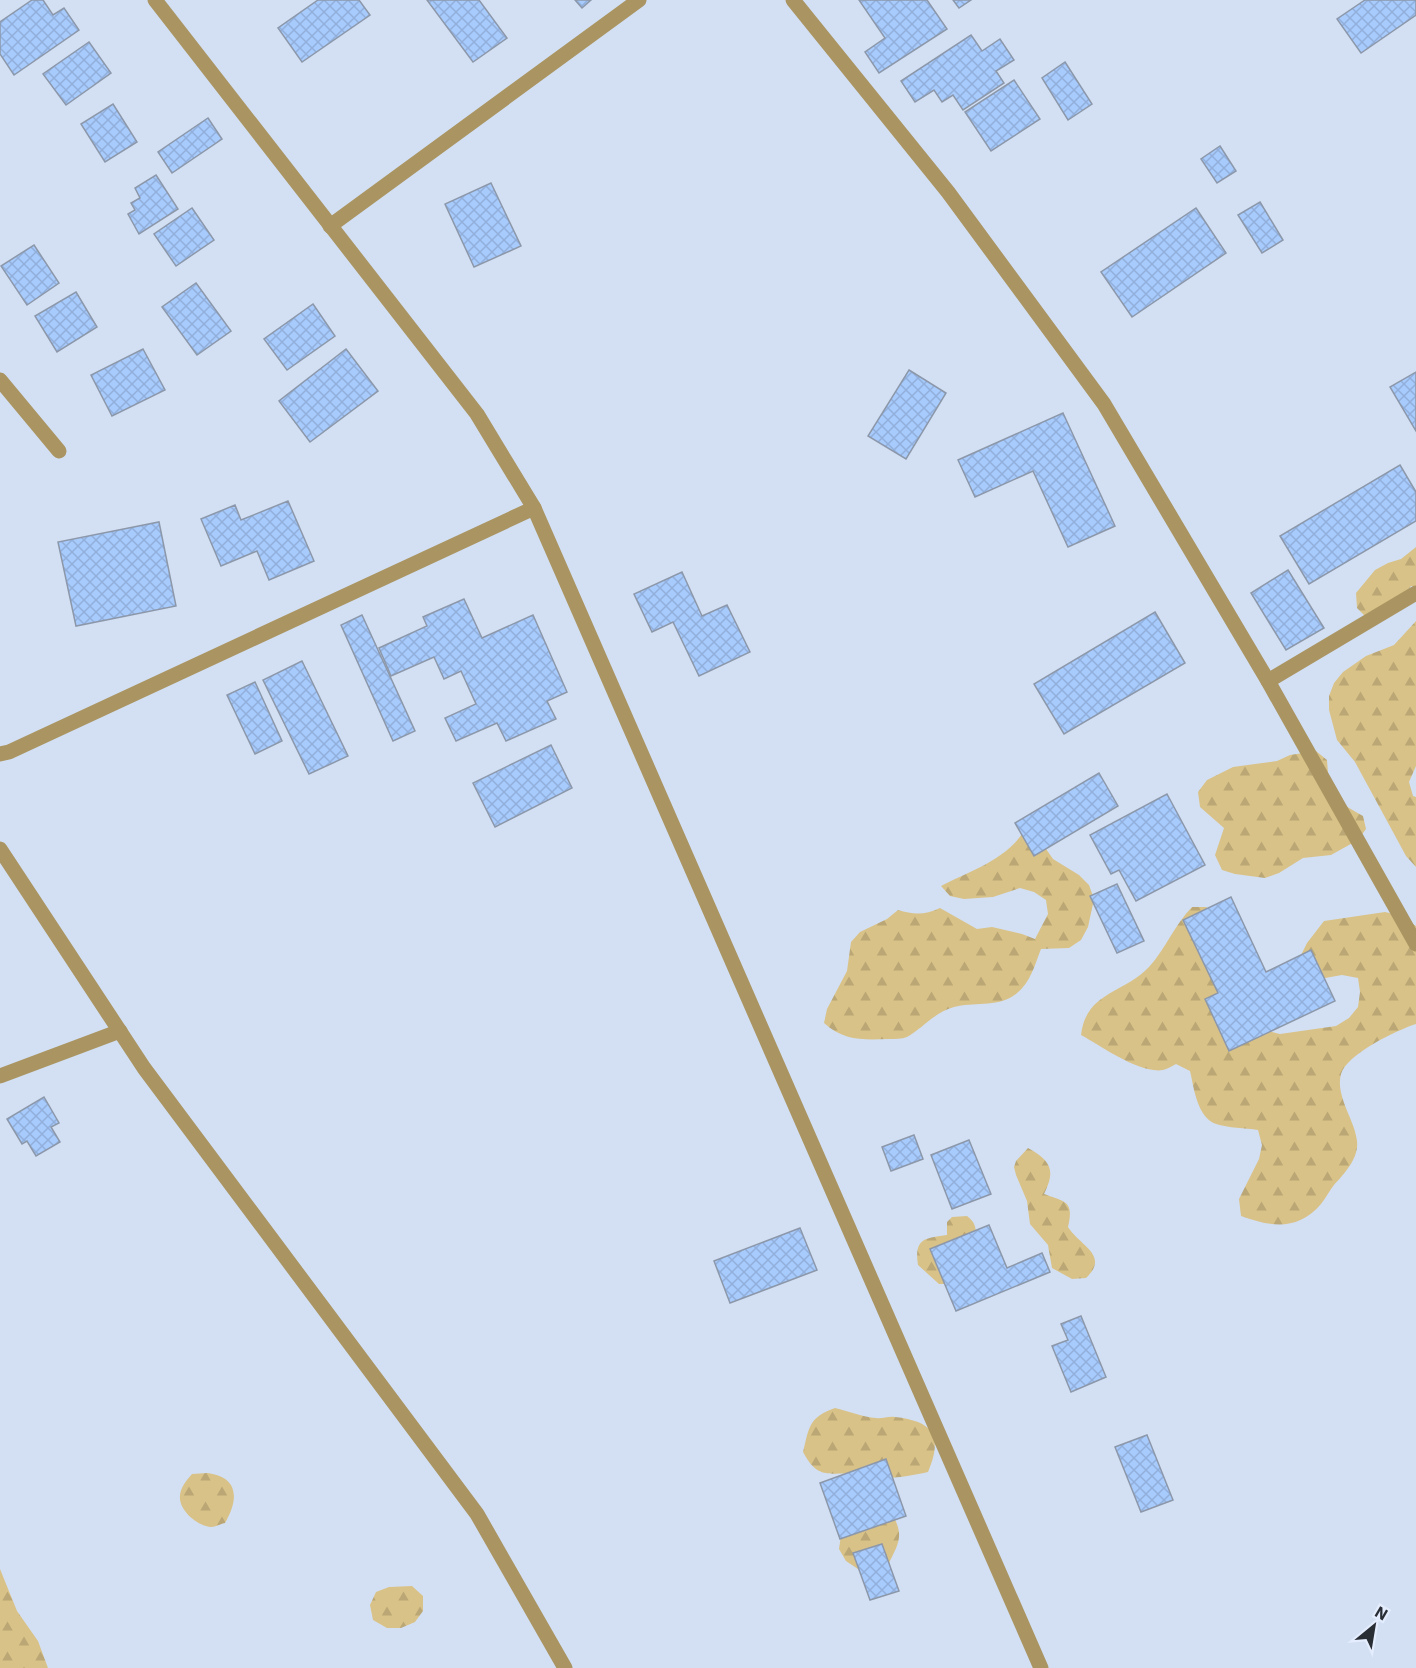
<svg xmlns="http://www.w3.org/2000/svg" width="1416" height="1668" font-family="'IBM Plex Sans',sans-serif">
<defs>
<pattern id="forest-firs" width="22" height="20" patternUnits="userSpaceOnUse" patternTransform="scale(1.5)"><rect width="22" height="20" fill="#d9c287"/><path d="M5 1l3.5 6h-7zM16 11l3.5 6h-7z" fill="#baa775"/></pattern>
<pattern id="building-cross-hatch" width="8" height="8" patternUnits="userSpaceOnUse" patternTransform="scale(1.5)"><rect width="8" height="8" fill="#a8cbfe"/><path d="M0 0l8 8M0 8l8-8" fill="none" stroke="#91afda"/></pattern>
</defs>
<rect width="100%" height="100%" fill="#d3e0f4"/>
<g fill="url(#forest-firs)">
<path d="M1416,547V587L1411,586L1384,620L1368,619L1357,608L1356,593L1375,570L1388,563L1401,559Z"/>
<path d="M1416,621V766L1409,782L1413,796L1416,797V867L1406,856L1355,762L1337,740L1329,710V696L1334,683L1343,672L1366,656L1394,645Z"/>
<path d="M1316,751L1327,760C1330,799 1330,797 1363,816L1366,829L1358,840L1331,855L1303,858L1279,873L1265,878L1235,874L1222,870L1215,855L1224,828L1200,807L1198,792L1207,780L1233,767L1277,761L1290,755Z"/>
<path d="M1024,831L1044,846L1053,859L1079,875L1089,885L1094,899L1088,927L1081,940L1069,948L1041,949C1034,967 1030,985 1013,996C996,1007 973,1002 954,1007C935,1012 923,1028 907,1037C902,1039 895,1039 889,1039C863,1040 844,1041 824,1023L827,1009L847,971L851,942L860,932L887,919L898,910C914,915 925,915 940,908L977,929L992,927L1022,934L1035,939L1048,914L1046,900L1034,892L1020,888L993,897L964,899L950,896L941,886C970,871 1006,860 1024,831Z"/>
<path d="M1192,907H1206L1218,914L1252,1027L1280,1034L1336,1026L1349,1018L1358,1007L1360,992L1358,978L1342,975L1314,980L1303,970L1301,955L1307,943L1324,921L1385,912L1398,915L1416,926V1024C1397,1030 1347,1054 1341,1074C1335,1096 1355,1120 1357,1141C1359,1158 1345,1173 1334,1185C1329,1191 1326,1198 1321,1204C1298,1231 1271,1227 1241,1216L1239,1199L1259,1159L1262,1145L1258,1130C1245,1128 1228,1128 1216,1124C1197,1117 1194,1088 1190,1071L1176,1064C1172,1066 1167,1069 1163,1070C1140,1074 1101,1046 1081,1035C1086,992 1123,994 1149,967C1166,948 1175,924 1192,907Z"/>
<path d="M1028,1148C1051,1161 1056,1170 1044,1194C1066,1202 1074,1201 1068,1227C1080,1246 1110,1255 1086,1278L1072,1279L1052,1268L1048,1245L1030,1224L1027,1201L1016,1175L1014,1167L1016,1161Z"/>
<path d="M967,1216C975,1222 976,1227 976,1236L946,1284H939L918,1265C914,1239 924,1238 947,1235V1222L952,1217Z"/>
<path d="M835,1408C848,1411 863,1417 876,1418C882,1419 888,1416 895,1417C932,1421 944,1435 928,1472C909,1476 888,1480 868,1477C863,1477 859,1475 854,1474C828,1472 818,1480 803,1452C809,1427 809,1417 835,1408Z"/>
<path d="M207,1473C239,1477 239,1499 225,1523C221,1524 215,1527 211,1527C198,1526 181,1512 180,1499C179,1489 186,1481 192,1474Z"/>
<path d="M892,1514C905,1536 898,1544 888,1565L874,1572L858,1569L846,1561L839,1549L841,1535Z"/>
<path d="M0,1569L17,1611L38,1641L48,1668H0Z"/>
<path d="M412,1586L423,1596V1611L415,1622L401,1628H387L373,1620L370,1605L376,1592L389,1587Z"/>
</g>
<g fill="url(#building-cross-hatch)" stroke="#8c98aa" stroke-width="1.5">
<path d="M32,0H43L53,15L64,8L79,30L14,75L0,54V22Z"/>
<path d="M318,0H359L370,15L302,62L278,28Z"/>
<path d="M427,0H479L507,38L473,62Z"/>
<path d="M575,0H591L582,8Z"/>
<path d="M859,0H927L947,29L879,73L865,52L885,38Z"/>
<path d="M953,0H971L959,8Z"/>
<path d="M1365,0H1416V15L1361,53L1337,19Z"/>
<path d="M971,35L982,51L1000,39L1014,60L996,71L1004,83L963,110L953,95L942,102L934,90L915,102L901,81Z"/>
<path d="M89,42L111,73L66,105L43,74Z"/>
<path d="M1065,62L1092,104L1068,120L1042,78Z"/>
<path d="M1014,80L1040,119L991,151L965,112Z"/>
<path d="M113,104L137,142L105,162L81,124Z"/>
<path d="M208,118L222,139L172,173L158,152Z"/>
<path d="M1220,146L1236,171L1217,183L1201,159Z"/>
<path d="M156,175L178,209L139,234L128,214L135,210L131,203L140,198L135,188Z"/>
<path d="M491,183L521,246L474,267L445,204Z"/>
<path d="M1260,202L1283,240L1262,253L1238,215Z"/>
<path d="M192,208L214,240L176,266L154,234Z"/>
<path d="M1196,208L1226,253L1132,317L1101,272Z"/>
<path d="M34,245L59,283L27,305L1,266Z"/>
<path d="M196,283L231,331L197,355L162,307Z"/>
<path d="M76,292L97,327L57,352L35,316Z"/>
<path d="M313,304L335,336L287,370L264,339Z"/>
<path d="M143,349L165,390L112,416L91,375Z"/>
<path d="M346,349L378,391L310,442L279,401Z"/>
<path d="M909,370L946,393L906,459L868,436Z"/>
<path d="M1416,372V431L1390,387Z"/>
<path d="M1063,413L1115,526L1068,547L1033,471L975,497L958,460Z"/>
<path d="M1400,465L1416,492V521L1309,584L1280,536Z"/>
<path d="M288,501L314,561L269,580L257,551L221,566L201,519L235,505L241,520Z"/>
<path d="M159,522L176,606L76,626L58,542Z"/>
<path d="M1288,570L1324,628L1286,650L1251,593Z"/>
<path d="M682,572L702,616L727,605L750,652L699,676L673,622L652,632L634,594Z"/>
<path d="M464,599L482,638L533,615L567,692L547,701L556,719L506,741L497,723L456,741L445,718L476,704L461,671L444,679L434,657L391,676L379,648L427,626L423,617Z"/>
<path d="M1155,612L1185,663L1064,734L1034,684Z"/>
<path d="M362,615L415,731L393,741L341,625Z"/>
<path d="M302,661L348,756L309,774L263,680Z"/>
<path d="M255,682L282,741L255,754L227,695Z"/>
<path d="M551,745L572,788L495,827L473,783Z"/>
<path d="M1099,773L1118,806L1034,856L1015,823Z"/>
<path d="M1167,794L1205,865L1136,901L1119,870L1111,874L1090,835Z"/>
<path d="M1117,884L1144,941L1117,953L1090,896Z"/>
<path d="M1231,897L1266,972L1311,950L1335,1001L1229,1051L1205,999L1218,993L1183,920Z"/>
<path d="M44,1097L59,1123L51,1127L60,1142L36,1156L27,1141L22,1144L7,1119Z"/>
<path d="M914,1135L923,1159L891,1171L882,1147Z"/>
<path d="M969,1140L991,1194L952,1209L931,1155Z"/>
<path d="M989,1225L1007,1268L1042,1253L1050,1272L956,1311L930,1249Z"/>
<path d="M800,1228L817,1270L730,1303L714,1261Z"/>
<path d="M1081,1316L1106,1377L1071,1392L1052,1346L1068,1340L1061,1324Z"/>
<path d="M1147,1435L1173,1500L1141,1512L1115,1447Z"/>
<path d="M886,1459L906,1516L840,1539L820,1483Z"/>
<path d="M882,1544L899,1591L870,1600L853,1553Z"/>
</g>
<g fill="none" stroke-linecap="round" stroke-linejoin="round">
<g stroke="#aa9562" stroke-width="15">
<path d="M0,380L59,451"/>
<path d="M0,1076L120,1031"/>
</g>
<g stroke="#aa9562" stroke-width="15">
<path d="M155,0L477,414L534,508L1041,1668"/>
<path d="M793,0L948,192L1104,404L1268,681L1416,944"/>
<path d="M330,226L639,0"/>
<path d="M1268,681L1416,593"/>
<path d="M0,754L9,752L534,508"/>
<path d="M0,849L144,1068L477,1514L565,1668"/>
</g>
</g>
<g transform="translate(1374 1626) rotate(30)" stroke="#e3edfd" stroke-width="4.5" paint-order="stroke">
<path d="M0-4.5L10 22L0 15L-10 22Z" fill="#292e35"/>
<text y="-9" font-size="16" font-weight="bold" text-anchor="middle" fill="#292e35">N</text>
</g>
</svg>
